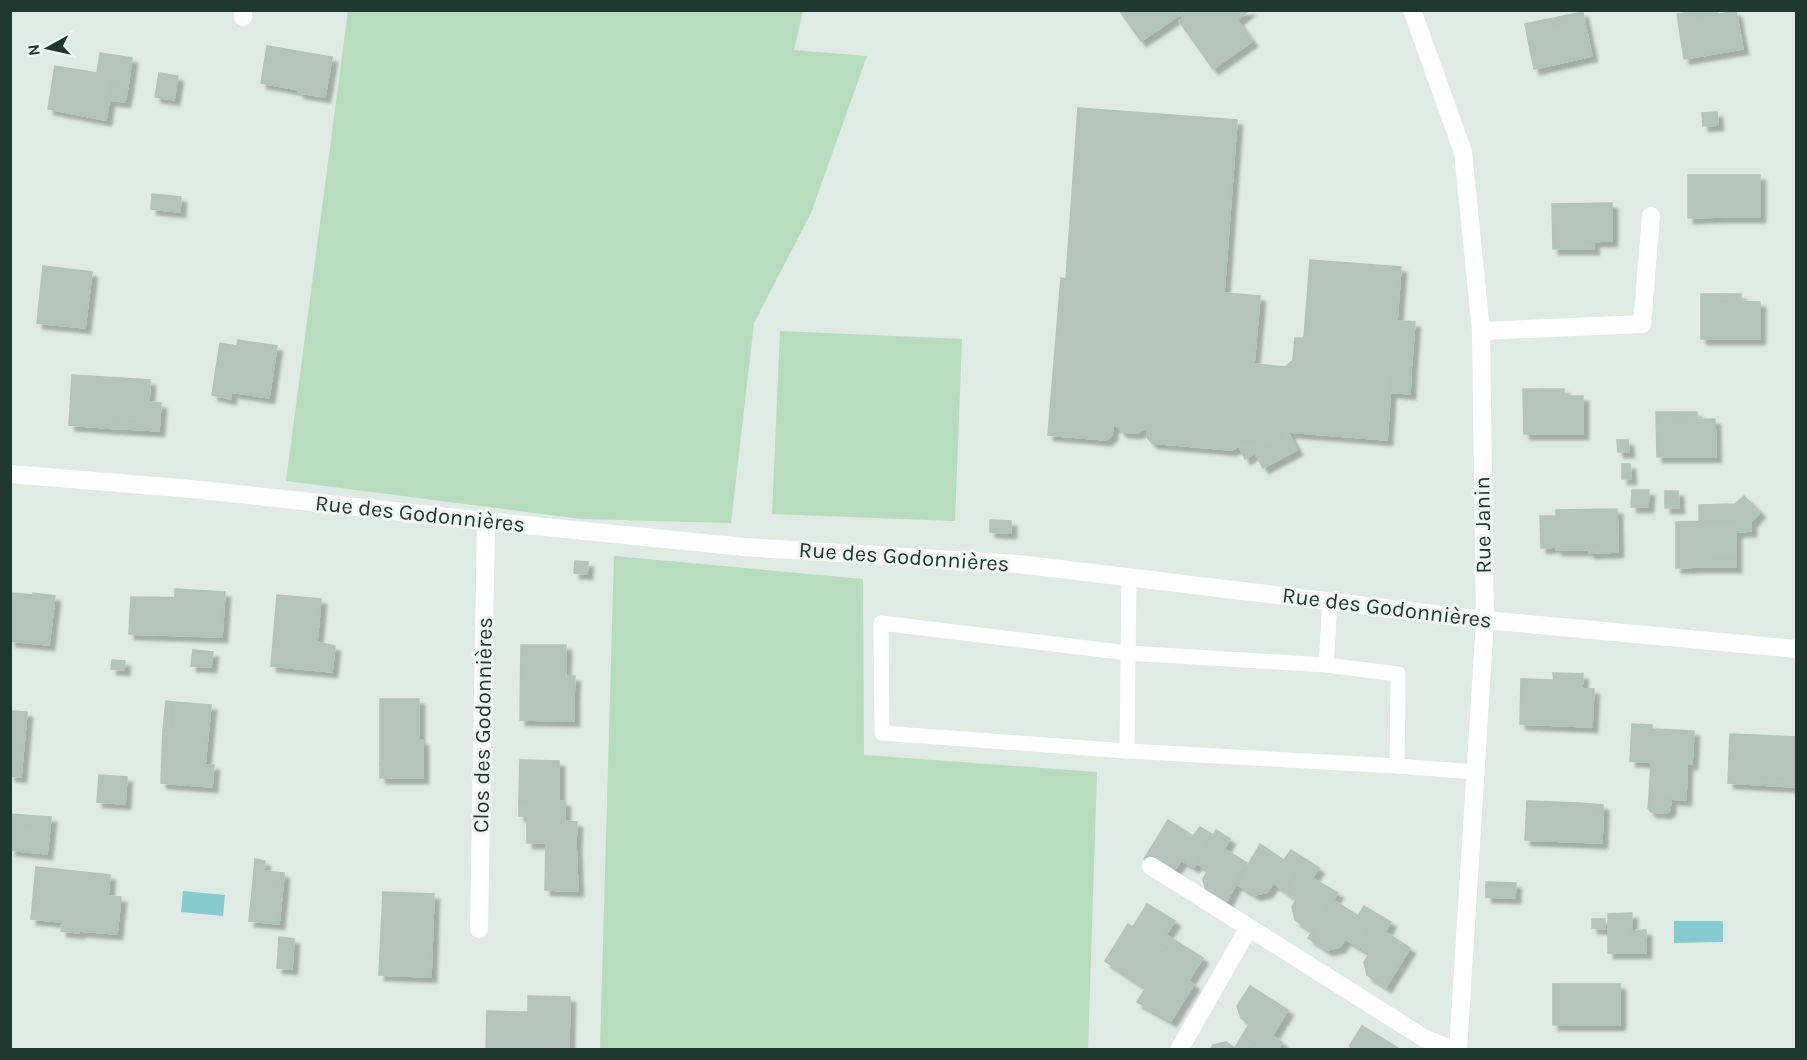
<svg xmlns="http://www.w3.org/2000/svg" width="1807" height="1060" font-family="Karla,sans-serif">
<defs>
<filter id="shadow"><feDropShadow dx="5.5" dy="5.5" stdDeviation="1.5" flood-color="#0004"/></filter>
</defs>
<rect width="100%" height="100%" fill="#deeae3"/>
<g fill="#b7dbbd">
<path d="M348,11H803L794,50L867,56L811,213L754,323L731,523L581,519L286,481Z"/>
<path d="M780,331L962,339L955,521L772,514Z"/>
<path d="M614,556L863,579L864,755L1097,772L1088,1049H600Z"/>
</g>
<g fill="#86cbcf">
<path d="M183,891L225,895L223,916L181,912Z"/>
<path d="M1674,921H1723V942L1674,943Z"/>
</g>
<g fill="#b4c4bc" stroke="#b1c3ba" stroke-width="1.5" filter="url(#shadow)">
<path d="M1119,10H1250L1237,20L1252,41L1213,69L1179,21L1184,18L1181,14L1141,41Z"/>
<path d="M1718,10V14L1697,18L1696,11Z"/>
<path d="M1696,11L1697,18L1736,11L1743,49L1684,59L1677,14Z"/>
<path d="M1583,12L1584,19L1545,28L1544,20Z"/>
<path d="M1584,19L1592,56L1534,69L1525,24L1544,20L1545,28Z"/>
<path d="M267,46L332,57L325,97L298,93L299,90L261,83Z"/>
<path d="M100,53L132,58L128,86L112,83L106,120L48,109L55,66L97,73Z"/>
<path d="M159,73L178,76L174,100L155,97Z"/>
<path d="M112,83L128,86L125,102L109,100Z"/>
<path d="M1078,108L1237,120L1224,293L1260,296L1254,364L1285,367L1293,360L1295,338H1304L1310,260L1401,267L1397,321L1415,322L1411,371L1392,370L1387,440L1288,432L1279,434L1282,440L1262,450L1256,439L1251,442L1242,441L1238,447L1231,450L1152,443L1147,437L1148,428L1143,429L1137,433L1122,432L1118,427L1113,425L1112,435L1106,440L1048,435L1061,278L1066,279Z"/>
<path d="M1717,112L1718,125L1703,126L1702,113Z"/>
<path d="M1688,175H1760V210H1722V217L1688,218Z"/>
<path d="M152,194L181,197L180,212L151,209Z"/>
<path d="M1612,203V241L1572,242V249H1553L1552,204Z"/>
<rect x="1722" y="210" width="38" height="7"/>
<path d="M1593,241L1594,249H1572V242Z"/>
<path d="M43,266L92,272L85,328L37,323Z"/>
<path d="M1701,294H1720V301L1760,302V339H1701Z"/>
<rect x="1720" y="294" width="21" height="7"/>
<path d="M238,340L277,346L269,398L231,392V399L212,395L220,343L237,346Z"/>
<path d="M1392,370L1411,371L1410,394L1390,392Z"/>
<path d="M72,375L150,380L149,402L161,403L159,431L146,430V422L107,420L106,428L69,425Z"/>
<path d="M1523,389H1542L1543,396H1583V434H1524Z"/>
<path d="M1542,389H1564V396H1543Z"/>
<path d="M1656,412H1675V420L1715,419L1716,457H1657Z"/>
<path d="M1675,412H1697V419L1675,420Z"/>
<path d="M107,420L146,422V430L106,428Z"/>
<path d="M1288,432L1297,450L1263,468L1255,453L1245,459L1239,446L1242,441L1251,442L1256,439L1262,450L1282,440L1279,434Z"/>
<path d="M1617,440H1628L1629,452H1618Z"/>
<path d="M1622,464H1630L1631,479H1622Z"/>
<path d="M1632,490H1649L1648,507H1631Z"/>
<path d="M1665,491H1678L1679,508H1665Z"/>
<path d="M1744,496L1760,512L1751,522V531L1736,532V521L1699,522V505L1735,504Z"/>
<path d="M1617,509L1618,544L1590,545V550H1556L1557,547L1541,548L1540,516H1556V510Z"/>
<path d="M990,520L1011,521V533L990,532Z"/>
<path d="M1736,521V559L1697,560V567L1676,568V522Z"/>
<path d="M1618,544V552L1589,553L1590,545Z"/>
<path d="M1736,559V567H1697V560Z"/>
<path d="M575,561L588,562L587,574L574,573Z"/>
<path d="M175,589L207,591V598L175,597Z"/>
<path d="M207,591L225,592L222,637L129,634L131,597L207,598Z"/>
<path d="M10,593L33,595V593L55,596L49,645L10,641Z"/>
<path d="M277,595L321,599L317,642L335,646L332,672L271,666Z"/>
<path d="M521,645H566L565,698H574V721L520,720Z"/>
<path d="M193,650L213,652L211,667L191,666Z"/>
<path d="M112,660L125,661L124,670L111,669Z"/>
<path d="M1553,673L1583,674L1582,689L1555,688Z"/>
<path d="M565,676H575L574,698H565Z"/>
<path d="M1521,679L1555,680V688L1594,689L1592,727L1520,724Z"/>
<path d="M380,699H419V740H423V764H380Z"/>
<path d="M166,701L173,702L171,731L163,730Z"/>
<path d="M173,702L211,705L205,765H214L212,787L161,783L163,730L171,731Z"/>
<path d="M10,711L27,712L21,777L10,776Z"/>
<path d="M1632,724L1652,725V729L1694,731L1692,764H1687L1686,800L1649,798L1651,762L1630,761Z"/>
<path d="M1730,734L1796,737V780L1747,777L1746,784L1728,783Z"/>
<path d="M520,760L559,761V801H565L564,842L576,843L578,891L545,890L546,843H527V802L519,801Z"/>
<rect x="380" y="764" width="43" height="14"/>
<path d="M99,775L127,777L125,804L97,802Z"/>
<path d="M1747,777L1796,780L1795,787L1746,784Z"/>
<path d="M1649,798L1671,799L1670,810L1666,813L1651,812L1648,808Z"/>
<path d="M519,801L527,802V816H519Z"/>
<path d="M1527,801L1578,803L1577,811L1603,812L1602,843L1525,840Z"/>
<path d="M1578,803L1603,805V812L1577,811Z"/>
<path d="M10,814L21,815V824L50,827L47,854L10,850Z"/>
<path d="M21,815L51,817L50,827L21,824Z"/>
<path d="M1168,820L1193,836L1200,827L1213,835L1194,867L1181,860L1176,868L1163,872L1144,859Z"/>
<path d="M564,821L577,822L576,843L564,842Z"/>
<path d="M1216,830L1230,839L1224,849L1247,863L1226,903L1206,891L1203,879L1208,870L1197,863Z"/>
<path d="M1260,844L1284,860L1291,850L1305,859L1285,891L1273,883L1267,892L1255,895L1237,884Z"/>
<path d="M255,859L265,861L264,871L254,870Z"/>
<path d="M1305,859L1319,868L1312,878L1338,893L1312,931L1295,920L1292,907L1297,899L1285,891Z"/>
<path d="M36,867L110,875L108,896L121,897L117,934L79,931V933L61,931L62,922L31,919Z"/>
<path d="M254,870L284,873L283,885L253,882Z"/>
<path d="M253,882L283,885L279,924L249,921Z"/>
<path d="M1486,882L1516,883L1515,898L1486,897Z"/>
<path d="M383,892L434,894L431,977L379,975Z"/>
<path d="M1333,900L1358,916L1364,906L1377,914L1357,946L1345,939L1340,947L1327,950L1308,938Z"/>
<path d="M1147,904L1175,921L1160,944L1170,950L1176,941L1203,958L1188,981L1194,984L1171,1021L1137,1002L1146,988L1105,961L1128,924L1133,927Z"/>
<path d="M1632,913L1631,940H1623V945H1608V914Z"/>
<path d="M1377,914L1391,922L1385,932L1410,948L1386,987L1367,975L1364,962L1370,953L1357,946Z"/>
<path d="M1592,919H1605V929L1592,928Z"/>
<path d="M1646,930V953H1608V945H1623V940H1631V931Z"/>
<path d="M1166,935L1176,941L1170,950L1160,944Z"/>
<path d="M279,937L294,939L292,969L277,968Z"/>
<rect x="1553" y="984" width="67" height="41"/>
<path d="M1250,986L1288,1010L1272,1036L1282,1042L1278,1050H1264L1242,1036L1249,1024L1241,1018L1237,1006Z"/>
<path d="M528,996L570,997L569,1041H542V1050H486L487,1011L518,1012V1023H528Z"/>
<rect x="518" y="1012" width="10" height="11"/>
<path d="M1362,1026L1401,1050H1351L1350,1045Z"/>
<path d="M1242,1036L1264,1050H1210L1213,1045L1226,1042L1235,1048Z"/>
<rect x="542" y="1041" width="27" height="9"/>
</g>
<g fill="none" stroke-linecap="round" stroke-linejoin="round">
<g stroke="#fff" stroke-width="15">
<path d="M881,623L1128,653L1326,665L1398,674L1397,766L1127,751L882,733Z"/>
<path d="M1326,665L1330,601"/>
<path d="M1127,751L1129,577"/>
<path d="M1397,766L1475,772"/>
</g>
<g stroke="#fff" stroke-width="18">
<path d="M1412,10L1463,152L1481,331L1485,620L1458,1050"/>
<path d="M243,17V10"/>
<path d="M1481,331L1642,324L1651,216"/>
<path d="M10,474L192,489L486,521L744,547L1018,564L1485,620L1796,649"/>
<path d="M1151,866L1424,1038L1453,1050"/>
<path d="M479,929L486,521"/>
<path d="M1179,1050L1248,929"/>
</g>
</g>
<g text-anchor="middle" dominant-baseline="central" stroke-width="6" stroke-linejoin="round" paint-order="stroke">
<g font-size="22" fill="#203930" stroke="#eff6f2">
<text transform="translate(420 514) rotate(6)">Rue des Godonnières</text>
<text transform="translate(1483 525) rotate(-91)">Rue Janin</text>
<text transform="translate(904 557) rotate(4)">Rue des Godonnières</text>
<text transform="translate(1387 608) rotate(7)">Rue des Godonnières</text>
<text transform="translate(483 725) rotate(-89)">Clos des Godonnières</text>
</g>
</g>
<rect width="1807" height="1060" fill="none" stroke="#203930" stroke-width="24"/>
<g transform="translate(48 48) rotate(262)" stroke="#eff6f2" stroke-width="4.5" paint-order="stroke">
<path d="M0-4.5L10 22L0 15L-10 22Z" fill="#203930"/>
<text y="-9" font-size="16" font-weight="bold" text-anchor="middle" fill="#203930">N</text>
</g>
</svg>
